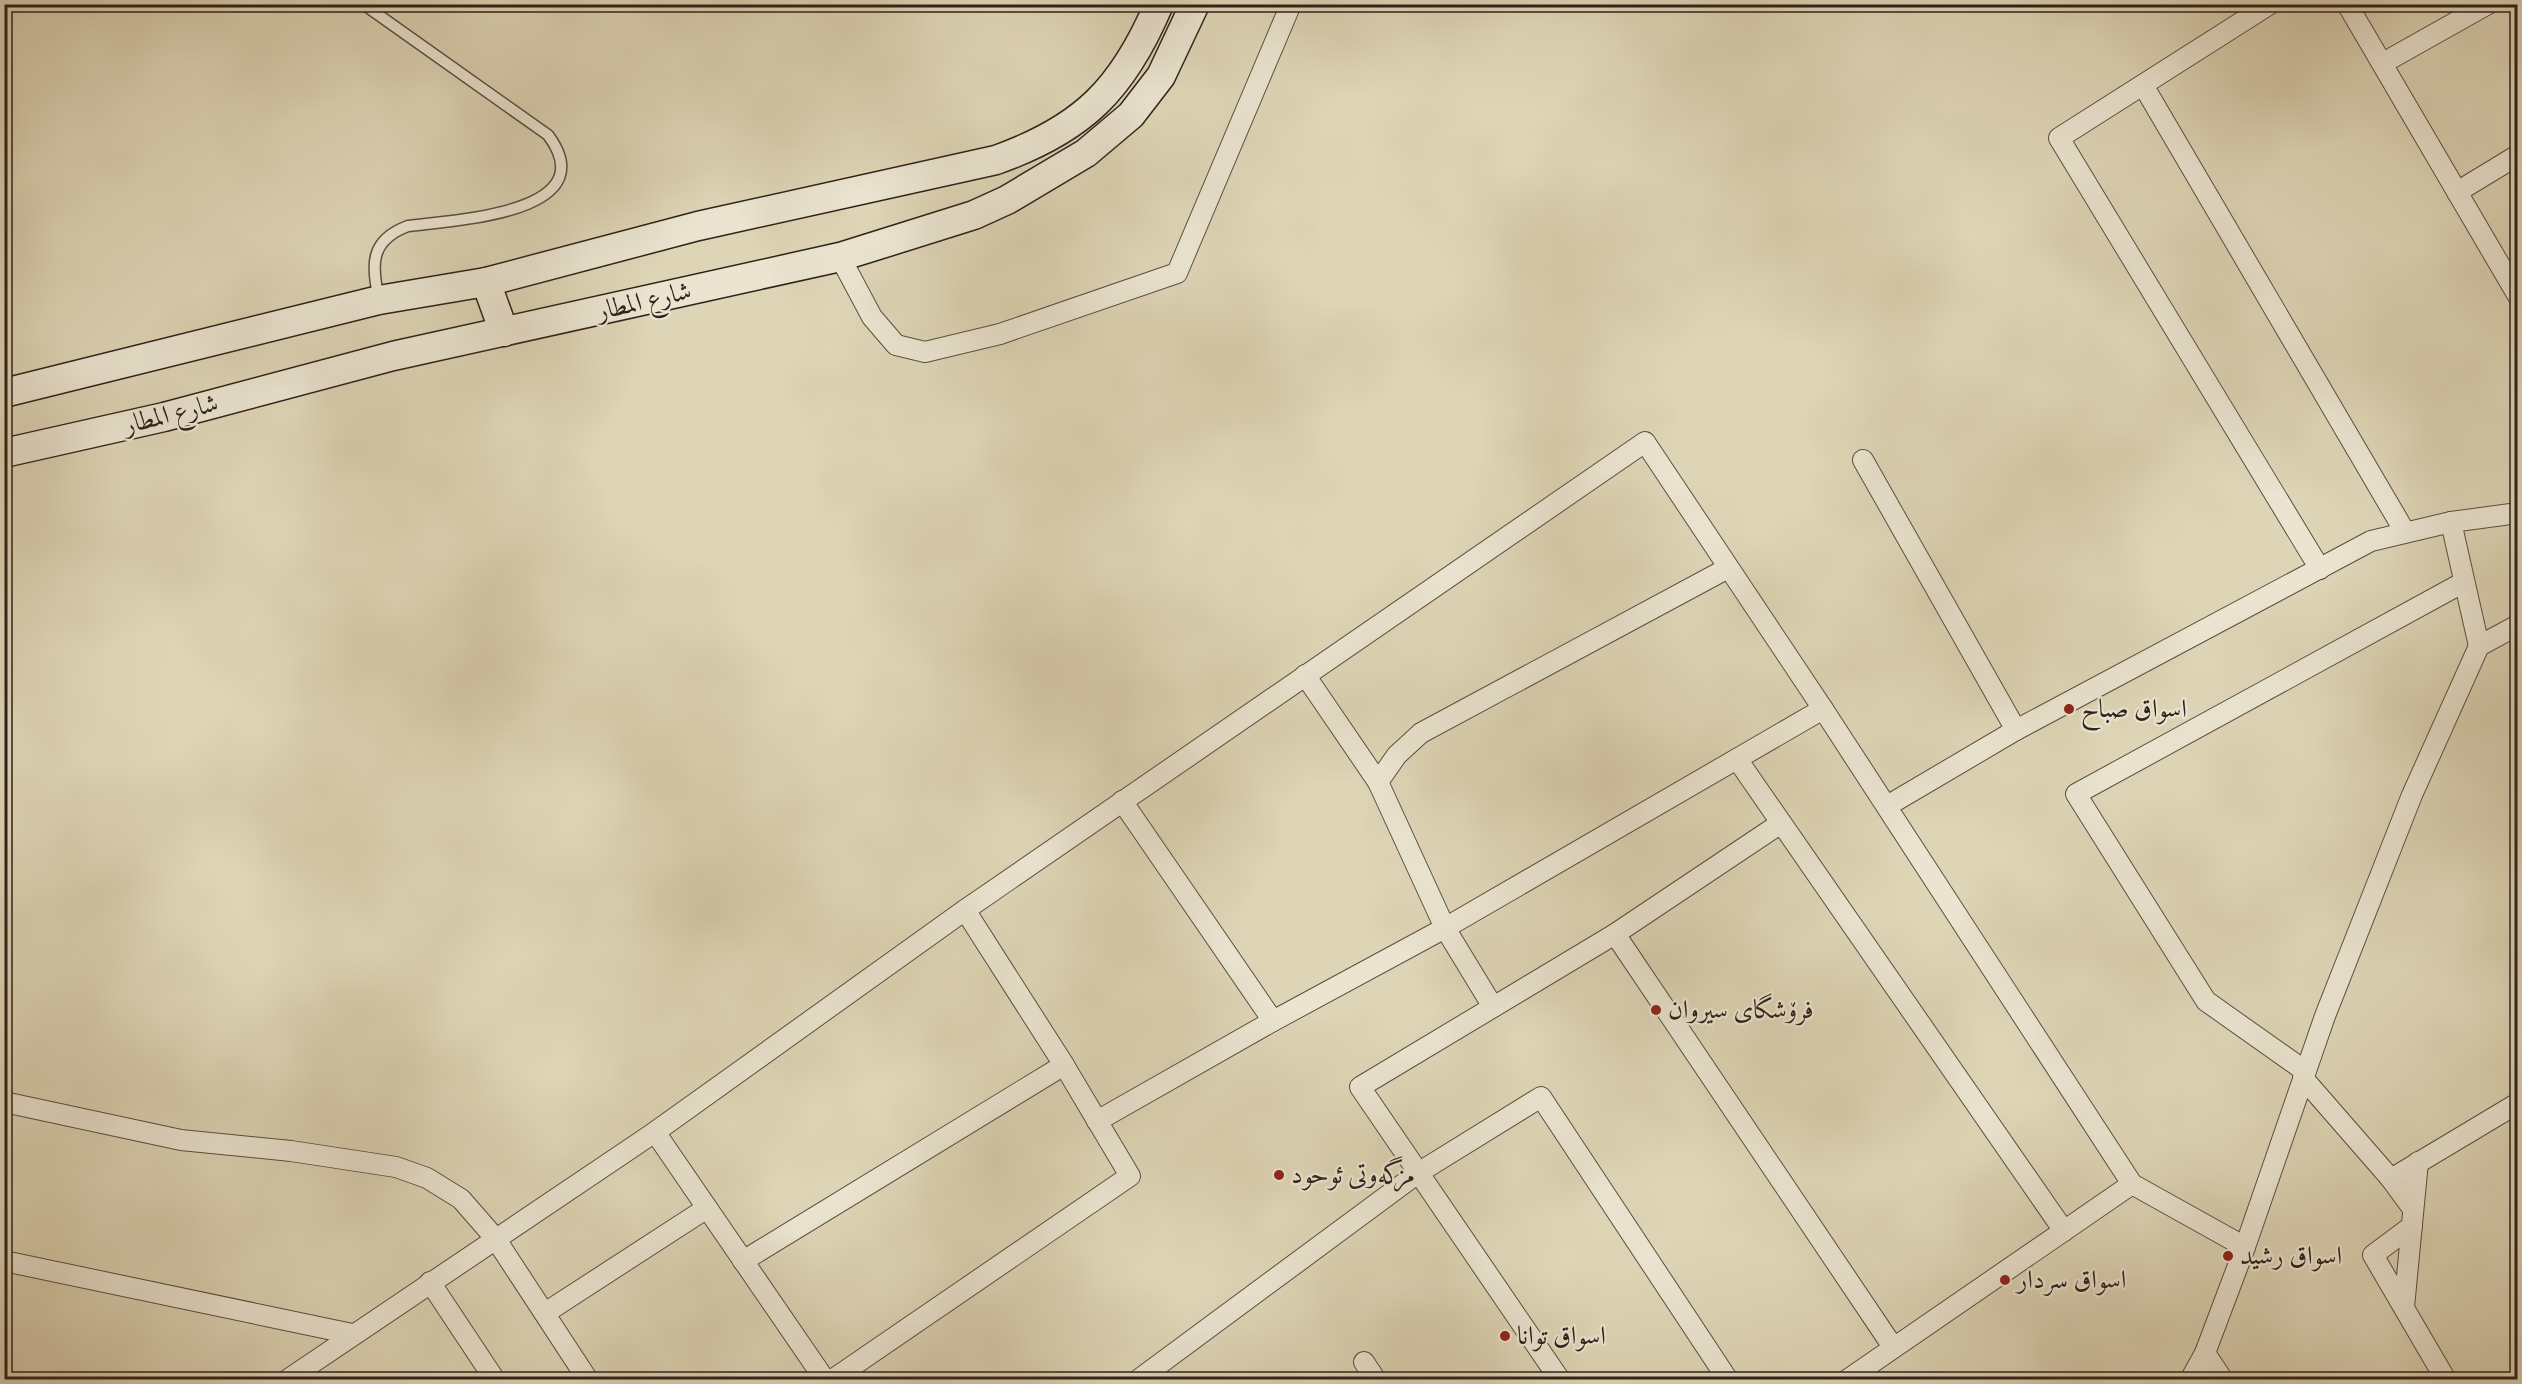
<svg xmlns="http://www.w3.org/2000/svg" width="2522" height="1384" font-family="'IM FELL Double Pica',Amiri,serif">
<rect width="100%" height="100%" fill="#ded5b6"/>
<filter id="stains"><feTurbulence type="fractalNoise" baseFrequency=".00333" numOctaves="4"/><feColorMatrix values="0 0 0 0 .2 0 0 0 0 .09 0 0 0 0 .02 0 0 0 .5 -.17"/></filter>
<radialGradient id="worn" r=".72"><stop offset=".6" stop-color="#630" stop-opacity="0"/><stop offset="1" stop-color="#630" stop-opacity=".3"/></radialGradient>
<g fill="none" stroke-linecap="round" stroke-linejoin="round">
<g stroke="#5b4e42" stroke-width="13">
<path id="service" d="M363,4L548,135C607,214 452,220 408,226C370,240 371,265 379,299"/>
</g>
<g stroke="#5b4e42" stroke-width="22">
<g id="minor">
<path d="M2270,4L2059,138L2320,569"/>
<path d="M2347,4L2518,296"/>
<path d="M2383,63L2488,4"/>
<path d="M2143,85L2405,532"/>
<path d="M2457,192L2518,155"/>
<path d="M840,257L872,317L896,345L925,352L1000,334L1177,273L1291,4"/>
<path d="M1863,460L2016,730"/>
<path d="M2451,522L2479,646"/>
<path d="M1305,675L1378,782"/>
<path d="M1737,759L2064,1231"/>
<path d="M1122,801L1273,1021"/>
<path d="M1887,806L2016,730L2371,541L2451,522L2518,513"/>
<path d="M1615,934L1893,1347"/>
<path d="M1493,1007L1445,928L1378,782L1397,755L1421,733L1728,568"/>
<path d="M2305,1071L2206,1001L2076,794L2464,582"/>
<path d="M2303,1078L2391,1179L2413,1209"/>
<path d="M4,1102L181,1140L291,1151L396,1167L427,1178L461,1199L495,1238L588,1380"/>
<path d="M1097,1121L1273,1021L1445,928L1823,709"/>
<path d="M655,1132L825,1380"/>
<path d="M2391,1179L2518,1103"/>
<path d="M2412,1226L2373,1255L2446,1380"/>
<path d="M4,1261L352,1334"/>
<path d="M743,1261L1064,1065"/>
<path d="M430,1282L495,1380"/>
<path d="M2404,1307L2418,1162"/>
<path d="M545,1313L707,1208"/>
<path d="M2205,1353L2223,1380"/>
<path d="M1364,1362L1376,1380"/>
<path d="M287,1380L655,1132L965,910L1645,442L1823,709L2132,1184L2245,1247"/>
<path d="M832,1380L1130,1176L1064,1065L965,910"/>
<path d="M1138,1380L1418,1173L1541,1097L1728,1380"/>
<path d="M1560,1380L1360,1087L1615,934L1781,823"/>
<path d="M1847,1380L2132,1184"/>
<path d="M2190,1380L2205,1353L2245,1247L2325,1016L2412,795L2479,646L2518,625"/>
</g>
</g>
<g stroke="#2f211b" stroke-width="31">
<g id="secondary">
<path d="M486,282L504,332"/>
<path d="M4,393L379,300L486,282L698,226L996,160C1083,129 1123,89 1159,4"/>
<path d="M4,453L164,417L393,356L840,257L974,215L1007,200L1086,153L1131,115L1161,76L1195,4"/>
</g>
</g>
<use href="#service" stroke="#eae4d0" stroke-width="10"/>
<use href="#minor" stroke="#eae4d0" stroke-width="20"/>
<use href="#secondary" stroke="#eae4d0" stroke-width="28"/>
</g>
<g fill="#8f2418" stroke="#eae4d0" stroke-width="2">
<circle cx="2069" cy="709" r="6"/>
<circle cx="1656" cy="1010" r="6"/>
<circle cx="1279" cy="1175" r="6"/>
<circle cx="2228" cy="1256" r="6"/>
<circle cx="2005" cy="1280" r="6"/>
<circle cx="1505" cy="1336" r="6"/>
</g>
<g text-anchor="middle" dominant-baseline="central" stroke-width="4.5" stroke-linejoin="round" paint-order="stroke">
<g font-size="26" fill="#2f211b" stroke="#eae4d0">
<text transform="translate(644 301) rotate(-13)">شارع المطار</text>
<text transform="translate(171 414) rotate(-14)">شارع المطار</text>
</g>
<g font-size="26" fill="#2f211b" stroke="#eae4d0" text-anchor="start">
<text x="2081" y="709">اسواق صباح</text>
<text x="1668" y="1010">فرۆشگای سیروان</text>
<text x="1291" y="1175">مزگەوتی ئوحود</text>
<text x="2240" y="1256">اسواق رشيد</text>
<text x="2017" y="1280">اسواق سردار</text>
<text x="1517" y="1336">اسواق توانا</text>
</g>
</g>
<rect width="2522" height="1384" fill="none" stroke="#ded5b6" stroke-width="24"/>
<rect x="6" y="6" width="2510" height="1372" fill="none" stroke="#2f211b" stroke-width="3"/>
<rect x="12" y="12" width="2498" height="1360" fill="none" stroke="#2f211b" stroke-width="1.5"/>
<rect width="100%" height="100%" filter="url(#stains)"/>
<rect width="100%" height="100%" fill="url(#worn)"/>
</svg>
